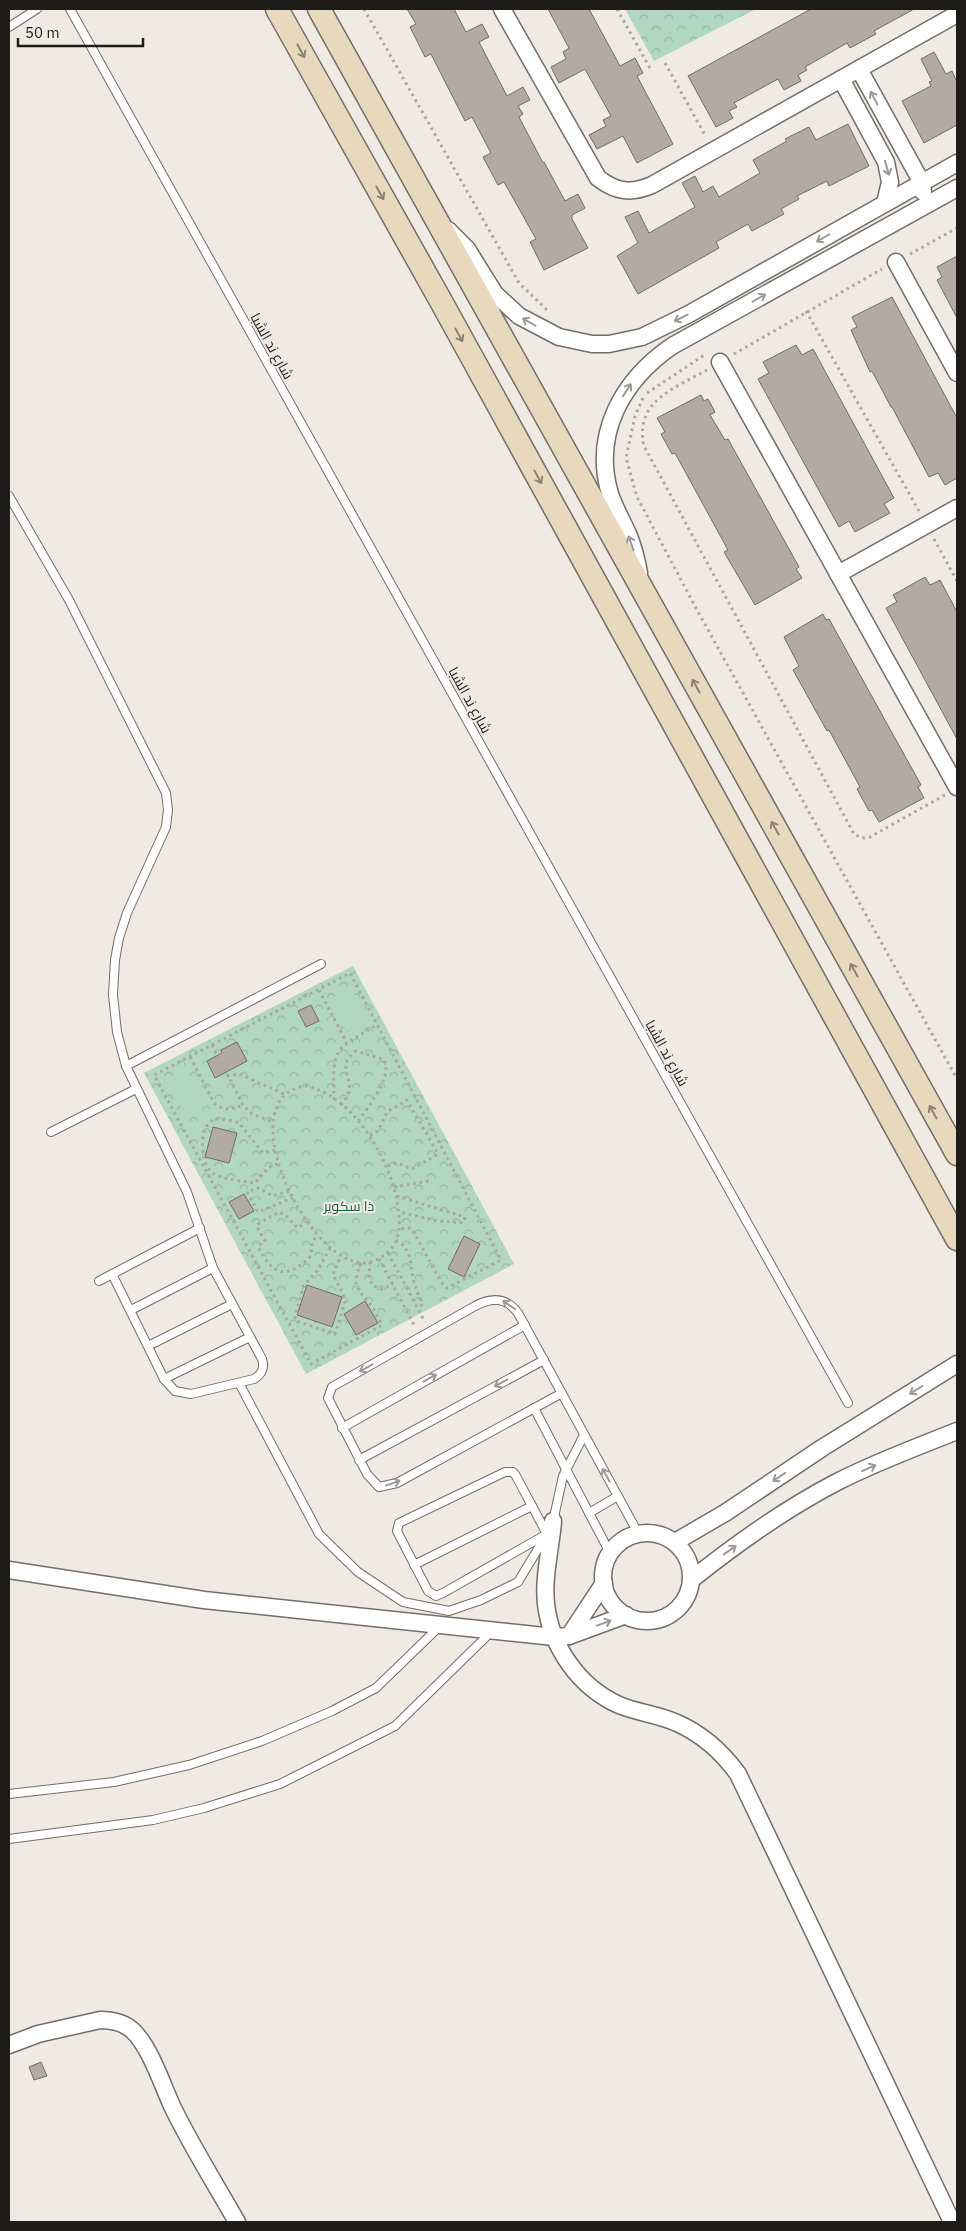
<svg xmlns="http://www.w3.org/2000/svg" width="966" height="2231" font-family="'IBM Plex Sans',Cairo,sans-serif">
<defs>
<pattern id="park-crowns" width="20" height="18" patternUnits="userSpaceOnUse" patternTransform="scale(1.25)"><rect width="20" height="18" fill="#b1d6c2"/><path d="M2 6a3 3 0 1 1 6 0M12 15a3 3 0 1 1 6 0" fill="none" stroke="#98b7a6"/></pattern>
</defs>
<rect width="100%" height="100%" fill="#efeae2"/>
<g fill="url(#park-crowns)">
<path d="M625,9H756L654,61Z"/>
<path d="M353,966L514,1264L306,1374L144,1073Z"/>
</g>
<g fill="#b1d6c2">
<path d="M351,988L367,1020L346,1031L330,999Z"/>
<path d="M189,1075L206,1106L186,1117L169,1086Z"/>
</g>
<g fill="#b1aba4" stroke="#716c65">
<path d="M407,9H454L466,32L482,24L489,37L479,42L507,96L523,87L530,100L518,106L523,114L519,117L543,163L544,162L565,201L578,194L585,208L572,215V219L588,248L544,270L530,242L536,239L504,182L498,185L483,157L491,153L472,117L465,121L431,54L425,57L410,27L416,24Z"/>
<path d="M548,9H589L620,66L635,58L643,73L637,76L673,144L637,163L623,136L597,149L589,135L606,126L603,120L611,116L585,69L559,83L551,67L566,59L563,52L569,48Z"/>
<path d="M811,9H914L874,31L876,34L850,48L847,43L805,67L807,70L798,75L801,81L784,90L778,79L734,103L737,107L729,111L733,118L716,127L688,76Z"/>
<path d="M934,52L946,74L952,71L957,82V125L924,143L902,101L931,86L929,82L932,81L921,59Z"/>
<path d="M848,124L869,166L829,186L827,181L797,196L799,199L781,209L784,214L752,231L748,224L716,242L719,248L638,294L617,256L638,243L625,217L638,211L649,233L695,207L682,183L695,176L703,192L713,186L719,197L760,173L753,160L787,141L785,139L809,127L816,140Z"/>
<path d="M957,256V318L937,280L942,277L937,267Z"/>
<path d="M892,297L957,418V478L945,485L938,473L929,477L892,407H891L872,371L870,372L851,330L857,327L852,317Z"/>
<path d="M796,345L802,355L813,349L894,498L884,504L890,513L855,532L849,521L839,527L758,379L769,373L763,362Z"/>
<path d="M701,395L704,401L708,399L715,412L710,415L725,440L728,439L799,567L796,569L802,578L755,605L724,552L728,550L675,453L672,454L661,434L665,432L657,418Z"/>
<path d="M925,577L930,585L940,580L957,612V739L886,608L897,602L893,595Z"/>
<path d="M823,614L826,620L829,619L921,785L918,787L924,798L879,822L872,810L869,811L857,789L860,787L829,730L827,731L793,670L799,666L784,637Z"/>
<path d="M311,1005L319,1021L306,1027L298,1011Z"/>
<path d="M237,1042L247,1061L215,1078L207,1061L222,1053L221,1050Z"/>
<path d="M213,1127L237,1133L229,1163L205,1157Z"/>
<path d="M244,1194L254,1211L239,1219L229,1202Z"/>
<path d="M464,1236L480,1244L464,1277L448,1269Z"/>
<path d="M307,1285L342,1297L332,1327L297,1315Z"/>
<path d="M365,1301L378,1323L356,1335L344,1314Z"/>
<path d="M41,2062L47,2076L34,2080L29,2067Z"/>
</g>
<g fill="none" stroke-linecap="round" stroke-linejoin="round">
<g stroke="#736e67" stroke-width="10">
<g id="lane">
<path d="M70,9L848,1403"/>
<path d="M9,27L37,9"/>
<path d="M9,496L69,600L166,793L168,810L166,827L127,913L119,938L115,960L113,995L117,1032L126,1066L187,1192L213,1268L262,1359C265,1368 262,1374 254,1379L191,1394L175,1391L164,1379L112,1274"/>
<path d="M126,1066L321,964"/>
<path d="M51,1132L136,1089"/>
<path d="M99,1281L200,1228"/>
<path d="M131,1310L213,1268"/>
<path d="M148,1346L232,1304"/>
<path d="M164,1379L250,1337"/>
<path d="M239,1383L319,1534L358,1572L403,1602L449,1611L481,1600L518,1582L547,1534L516,1476L513,1472H505L399,1523L397,1531L399,1535L428,1591L436,1596L443,1593L547,1534L554,1517L563,1476L584,1435"/>
<path d="M562,1393L397,1483L379,1487L367,1474L328,1398L332,1387L475,1306C492,1297 506,1297 518,1313L638,1533"/>
<path d="M534,1408L610,1553"/>
<path d="M342,1428L525,1325"/>
<path d="M359,1460L544,1360"/>
<path d="M589,1513L618,1496"/>
<path d="M414,1565L532,1506"/>
<path d="M9,1794L114,1782L189,1765L262,1741L332,1711L376,1688L440,1626"/>
<path d="M9,1839L153,1820L204,1808L280,1784L395,1726L491,1632"/>
</g>
</g>
<g stroke="#736e67" stroke-width="19">
<g id="street">
<path d="M502,9L598,178C616,192 631,194 652,185L957,14"/>
<path d="M859,69L922,183L923,192"/>
<path d="M841,79L886,162L890,182L885,203"/>
<path d="M448,230L467,249L495,294L519,316L559,337L592,344H609L642,337L689,314L957,163"/>
<path d="M896,262L957,373"/>
<path d="M720,362L957,787"/>
<path d="M639,573C637,561 634,549 629,536C623,522 615,509 610,494C592,433 623,380 672,346L957,188"/>
<path d="M838,574L957,508"/>
<path d="M553,1521C551,1548 543,1576 546,1604C551,1647 579,1687 619,1705C638,1713 658,1714 677,1723C702,1734 722,1752 738,1774L952,2222"/>
<circle cx="647" cy="1577" r="44"/>
<path d="M675,1542L725,1513L822,1448L957,1364"/>
<path d="M9,1570L204,1600L554,1637L569,1636"/>
<path d="M691,1580C736,1544 785,1509 837,1482C876,1462 917,1447 957,1431"/>
<path d="M604,1583L569,1636L626,1615"/>
<path d="M9,2045L38,2034L100,2020C112,2020 123,2022 132,2030C150,2046 163,2087 173,2108C192,2147 216,2185 237,2222"/>
</g>
</g>
<g stroke="#736e67" stroke-width="25">
<g id="secondary">
<path d="M277,9L442,303L957,1239"/>
<path d="M319,9L957,1154"/>
</g>
</g>
<g stroke="#aaa6a0" stroke-width="3" stroke-dasharray="2.5 4" stroke-linecap="butt">
<path d="M364,9L519,283L549,312"/>
<path d="M617,9L651,70"/>
<path d="M665,63L706,137"/>
<path d="M910,254L957,228"/>
<path d="M806,311L919,511"/>
<path d="M734,354L882,269"/>
<path d="M707,370C675,388 634,401 644,446L854,834L862,838L870,837L945,795"/>
<path d="M647,393L706,354"/>
<path d="M643,398L635,416L626,458L637,497L697,610L957,1079"/>
<path d="M934,539L957,581"/>
<path d="M319,990L347,1043"/>
<path d="M212,1045L243,1105L252,1114L273,1122"/>
<path d="M190,1057L214,1103C224,1112 232,1109 243,1105"/>
<path d="M227,1076L239,1074L284,1094"/>
<path d="M305,1086C353,1094 393,1163 398,1208C401,1227 400,1244 383,1256C377,1260 370,1263 362,1263C304,1259 229,1097 305,1086Z"/>
<path d="M334,1100C333,1048 332,1051 377,1025"/>
<path d="M341,1105C344,1101 348,1096 349,1091C352,1076 336,1065 356,1051L383,1059C395,1074 367,1109 358,1121"/>
<path d="M370,1135L378,1131L387,1112L407,1100L438,1154L412,1169L397,1163L387,1166"/>
<path d="M275,1150L263,1153L239,1123C233,1121 223,1118 216,1119C199,1122 198,1163 213,1173C223,1180 244,1181 255,1183L269,1167L278,1164"/>
<path d="M394,1187L429,1181"/>
<path d="M289,1191L273,1196L258,1188L247,1192L258,1212L293,1198"/>
<path d="M397,1196L465,1217L463,1223L439,1221L399,1212"/>
<path d="M307,1221L298,1228L284,1214L279,1212L258,1224L257,1227L265,1241L258,1246C272,1276 287,1280 311,1256L312,1243L317,1235"/>
<path d="M396,1240C412,1250 410,1262 413,1278C415,1288 419,1296 422,1305L417,1308"/>
<path d="M330,1248L317,1271L303,1287L295,1318L296,1321L335,1334L345,1302L343,1294L333,1275L341,1255"/>
<path d="M388,1253L425,1322"/>
<path d="M379,1259L415,1327"/>
<path d="M370,1262L369,1276L372,1285L381,1289L393,1285"/>
<path d="M361,1263C352,1286 355,1286 370,1304C375,1310 378,1318 382,1325L311,1364L154,1075L350,973L501,1260L447,1288L441,1282L413,1231L410,1228L400,1229"/>
</g>
<use href="#lane" stroke="#fff" stroke-width="8"/>
<use href="#street" stroke="#fff" stroke-width="16"/>
<use href="#secondary" stroke="#e8d8be" stroke-width="22"/>
</g>
<defs><path id="oneway-shaft" d="M-6 0H5M1.5-3L5.5 0L1.5 3" fill="none" stroke-width="1.6" stroke-linecap="round" stroke-linejoin="round" transform="scale(1.25)"/></defs>
<g stroke="#8d8374">
<use href="#oneway-shaft" transform="translate(301 51) rotate(61)"/>
<use href="#oneway-shaft" transform="translate(380 193) rotate(61)"/>
<use href="#oneway-shaft" transform="translate(459 335) rotate(61)"/>
<use href="#oneway-shaft" transform="translate(538 477) rotate(61)"/>
<use href="#oneway-shaft" transform="translate(696 686) rotate(-119)"/>
<use href="#oneway-shaft" transform="translate(775 828) rotate(-119)"/>
<use href="#oneway-shaft" transform="translate(854 970) rotate(-119)"/>
<use href="#oneway-shaft" transform="translate(933 1112) rotate(-119)"/>
</g>
<g stroke="#9a9998">
<use href="#oneway-shaft" transform="translate(874 98) rotate(-118)"/>
<use href="#oneway-shaft" transform="translate(887 168) rotate(74)"/>
<use href="#oneway-shaft" transform="translate(823 238) rotate(150)"/>
<use href="#oneway-shaft" transform="translate(759 298) rotate(-30)"/>
<use href="#oneway-shaft" transform="translate(681 318) rotate(153)"/>
<use href="#oneway-shaft" transform="translate(529 322) rotate(-150)"/>
<use href="#oneway-shaft" transform="translate(627 390) rotate(-57)"/>
<use href="#oneway-shaft" transform="translate(631 543) rotate(-110)"/>
<use href="#oneway-shaft" transform="translate(509 1305) rotate(-145)"/>
<use href="#oneway-shaft" transform="translate(366 1368) rotate(151)"/>
<use href="#oneway-shaft" transform="translate(430 1378) rotate(-29)"/>
<use href="#oneway-shaft" transform="translate(501 1383) rotate(152)"/>
<use href="#oneway-shaft" transform="translate(916 1390) rotate(148)"/>
<use href="#oneway-shaft" transform="translate(869 1468) rotate(-24)"/>
<use href="#oneway-shaft" transform="translate(606 1475) rotate(-119)"/>
<use href="#oneway-shaft" transform="translate(779 1477) rotate(146)"/>
<use href="#oneway-shaft" transform="translate(393 1483) rotate(-20)"/>
<use href="#oneway-shaft" transform="translate(730 1550) rotate(-36)"/>
<use href="#oneway-shaft" transform="translate(604 1623) rotate(-20)"/>
</g>
<g text-anchor="middle" dominant-baseline="central" stroke-width="4" stroke-linejoin="round" paint-order="stroke">
<g font-size="14" fill="#1e1c19" stroke="#efeae2">
<text transform="translate(272 346) rotate(61)">شارع ند الشبا</text>
<text transform="translate(470 700) rotate(61)">شارع ند الشبا</text>
<text transform="translate(667 1053) rotate(61)">شارع ند الشبا</text>
</g>
<g font-size="14" fill="#1b5e41" stroke="#efeae2">
<text x="349" y="1206">ذا سكوير</text>
</g>
</g>
<rect width="966" height="2231" fill="none" stroke="#1e1c19" stroke-width="20"/>
<path d="M18 38v8h125v-8" fill="none" stroke="#1e1c19" stroke-width="2.5"/>
<text x="25" y="38" font-size="15" fill="#1e1c19" stroke="#efeae2" stroke-width="4" paint-order="stroke">50 m</text>
</svg>
